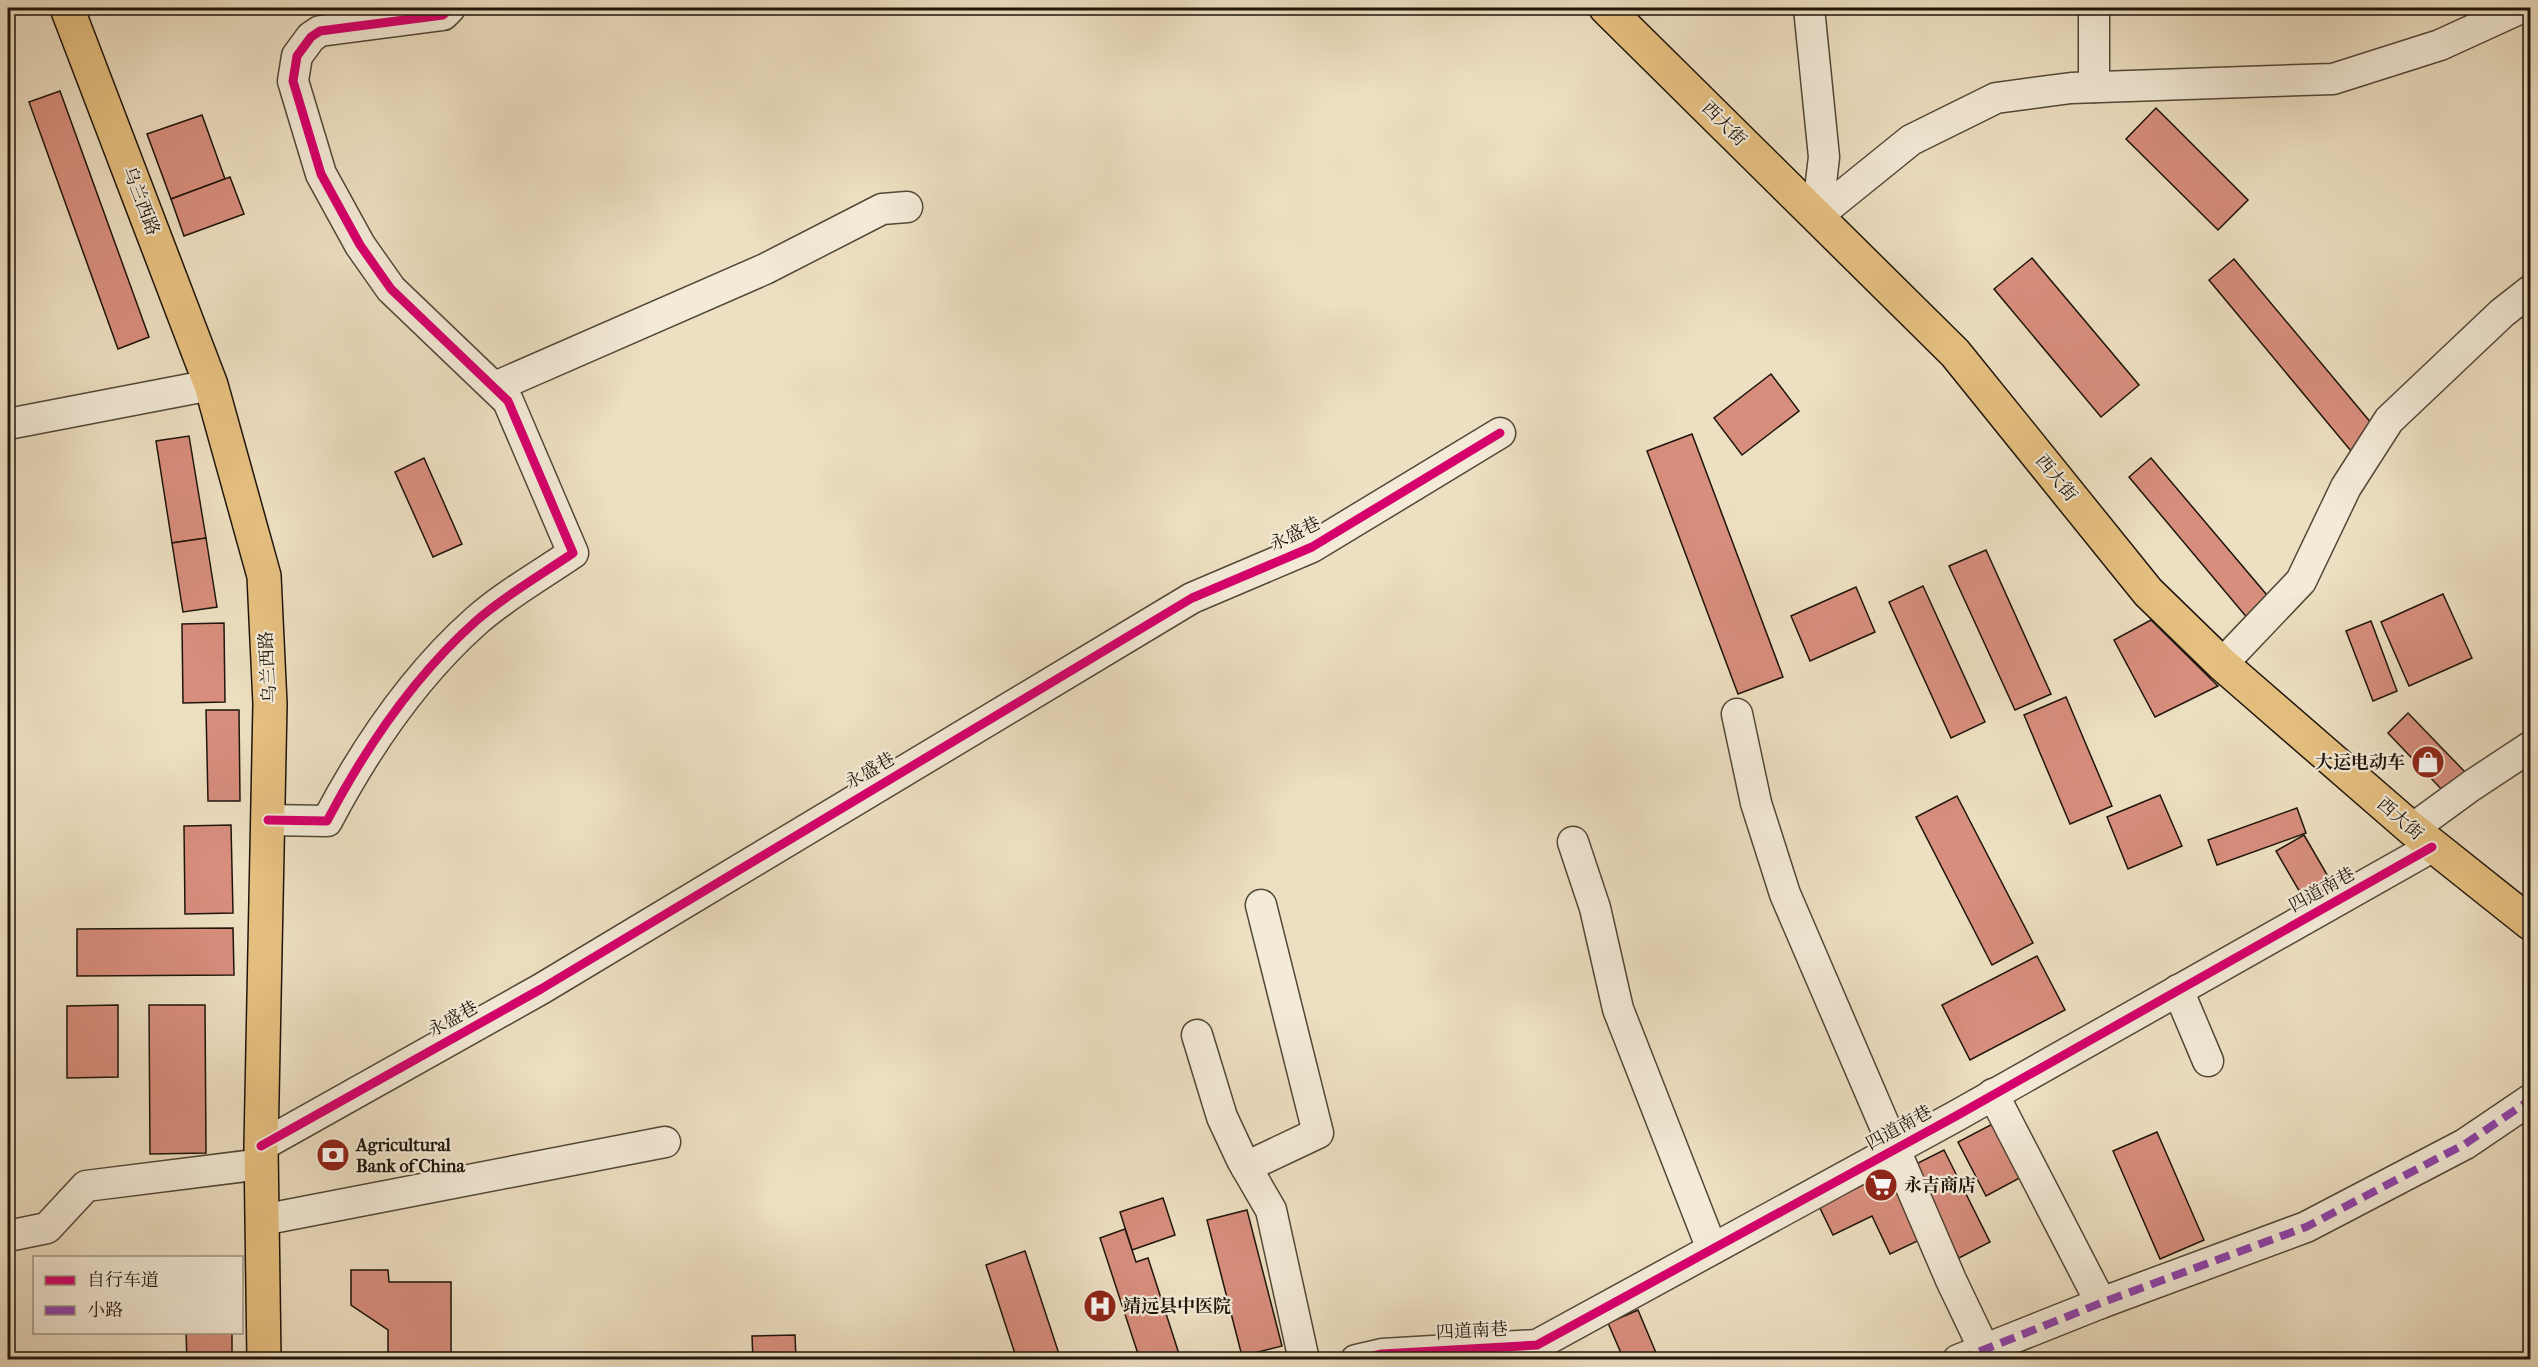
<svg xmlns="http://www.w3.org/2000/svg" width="2538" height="1367" font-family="'IM FELL French Canon','Noto Serif SC',serif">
<rect width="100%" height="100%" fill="#eddfc1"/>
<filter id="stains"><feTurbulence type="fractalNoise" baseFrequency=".00333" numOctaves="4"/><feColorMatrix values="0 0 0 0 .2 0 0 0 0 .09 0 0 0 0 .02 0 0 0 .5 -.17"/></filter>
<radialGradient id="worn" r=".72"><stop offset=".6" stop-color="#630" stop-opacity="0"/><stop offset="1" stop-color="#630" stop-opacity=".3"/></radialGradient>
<g fill="#d88e7d" stroke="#1e150b" stroke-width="1.5">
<path d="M60,91L149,337L118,349L29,102Z"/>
<path d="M2156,108L2248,200L2218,230L2126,139Z"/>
<path d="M202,115L225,179L171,199L147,134Z"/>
<path d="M230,177L244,214L184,236L171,199Z"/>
<path d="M2032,258L2139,385L2101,417L1994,289Z"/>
<path d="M2234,259L2377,430L2351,451L2209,280Z"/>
<path d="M1771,374L1799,411L1742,455L1714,418Z"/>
<path d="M1692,434L1783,677L1738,694L1647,451Z"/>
<path d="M189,436L206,538L172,543L156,441Z"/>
<path d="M424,458L462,544L433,557L395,472Z"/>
<path d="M2151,458L2272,601L2249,620L2129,477Z"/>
<path d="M206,538L217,607L183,612L172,543Z"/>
<path d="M1986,550L2051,694L2015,710L1949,566Z"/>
<path d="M1923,586L1985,722L1951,738L1889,602Z"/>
<path d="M1856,587L1875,632L1810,661L1791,616Z"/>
<path d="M2443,594L2472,658L2409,686L2381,622Z"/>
<path d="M2151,620L2218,686L2155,717L2114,640Z"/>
<path d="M2371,621L2397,691L2373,701L2346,631Z"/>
<path d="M224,623L225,702L183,703L182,624Z"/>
<path d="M2066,697L2112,806L2070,824L2024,715Z"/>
<path d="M206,710H239L240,801H208Z"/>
<path d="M2408,713L2466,773L2445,793L2388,733Z"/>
<path d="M2160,795L2182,846L2128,869L2107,817Z"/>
<path d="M1957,796L2033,943L1992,965L1916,817Z"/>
<path d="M2297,808L2306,833L2217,865L2208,840Z"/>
<path d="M231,825L233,913L185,914L184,826Z"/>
<path d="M2304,835L2333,885L2305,901L2276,851Z"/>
<path d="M233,928L234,975L77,976V929Z"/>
<path d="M2037,956L2065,1010L1970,1060L1942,1005Z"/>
<path d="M118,1005V1077L67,1078V1006Z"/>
<path d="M149,1005H205L206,1153L150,1154Z"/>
<path d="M2002,1119L2029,1173L1986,1196L1958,1142Z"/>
<path d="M2157,1132L2204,1240L2160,1259L2113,1151Z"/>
<path d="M1944,1150L1990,1242L1959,1258L1912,1166Z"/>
<path d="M1894,1170L1926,1237L1890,1254L1872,1216L1833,1235L1819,1206Z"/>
<path d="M1163,1198L1175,1235L1132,1250L1120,1212Z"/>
<path d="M1247,1210L1282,1346L1242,1356L1207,1220Z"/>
<path d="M1125,1229L1136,1262L1148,1258L1181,1360H1140L1100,1238Z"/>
<path d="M1025,1251L1061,1360H1017L986,1265Z"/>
<path d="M351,1270H388L389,1282H451V1360H388V1330L351,1305Z"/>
<path d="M1638,1310L1659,1360H1624L1608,1323Z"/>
<path d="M186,1332H232V1360H187Z"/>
<path d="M795,1335L796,1360H753L752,1336Z"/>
</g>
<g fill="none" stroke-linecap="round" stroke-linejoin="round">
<g stroke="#524838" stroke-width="33">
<g id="minor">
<path d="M1809,8L1824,157L1817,216"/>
<path d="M2094,87V8"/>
<path d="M1817,216L1911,140L1996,98L2071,88L2333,79L2440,45L2521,8"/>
<path d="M495,387L765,269L882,209L907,207"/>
<path d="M8,424L211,385"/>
<path d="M2222,664L2301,581L2346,487L2389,420L2502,313L2530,291"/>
<path d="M1737,714L1756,803L1785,894L1951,1280L1984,1349"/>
<path d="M268,820L327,821C366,747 413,677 476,621C504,596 541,575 573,553L508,401L391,289L360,245L321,174L293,81L297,56L311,37L320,31L443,15L450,8"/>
<path d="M2412,829L2471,786L2530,747"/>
<path d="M1573,842L1595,908L1618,1009L1712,1249"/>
<path d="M2178,990L2208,1061"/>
<path d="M1197,1035L1222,1117L1242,1160L1271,1210L1304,1360"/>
<path d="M1993,1094L2101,1303"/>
<path d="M261,1146L541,989L1192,598L1312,547L1500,433"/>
<path d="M1246,1167L1318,1133L1261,905"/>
<path d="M262,1220L665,1142"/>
<path d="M8,1236L47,1228L86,1186L262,1164"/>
<path d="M1356,1360L1382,1354L1537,1345L1956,1116L2432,847"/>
<path d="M1958,1360L2101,1303L2306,1227L2465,1144L2530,1100"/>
</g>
</g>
<g stroke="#1e150b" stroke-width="36">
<g id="major">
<path d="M67,8L211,385L264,576L270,704L261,1146L264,1360"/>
<path d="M1606,8L1955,353L2148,592L2222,664L2412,829L2530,923"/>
</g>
</g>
<use href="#minor" stroke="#f3ead7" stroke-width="30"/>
<use href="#major" stroke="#e6c080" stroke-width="33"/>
<path stroke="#8e44ad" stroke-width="8" stroke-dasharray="15 8" stroke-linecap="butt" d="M1958,1360L2101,1303L2306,1227L2465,1144L2530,1100"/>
<g stroke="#f3ead7" stroke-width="13">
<g id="cycleway">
<path d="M268,820L327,821C366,747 413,677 476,621C504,596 541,575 573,553L508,401L391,289L360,245L321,174L293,81L297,56L311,37L320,31L443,15L450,8"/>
<path d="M261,1146L541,989L1192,598L1312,547L1500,433"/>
<path d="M1356,1360L1382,1354L1537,1345L1956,1116L2432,847"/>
</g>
</g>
<use href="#cycleway" stroke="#d6006c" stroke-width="9"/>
</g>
<defs>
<g id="shop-disc" transform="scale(1.725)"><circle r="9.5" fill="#8f2418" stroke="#f3ead7"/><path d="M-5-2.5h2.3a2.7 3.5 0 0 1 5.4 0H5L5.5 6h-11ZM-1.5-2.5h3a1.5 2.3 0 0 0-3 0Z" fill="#fff"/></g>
<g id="bank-disc" transform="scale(1.725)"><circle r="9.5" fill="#8f2418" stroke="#f3ead7"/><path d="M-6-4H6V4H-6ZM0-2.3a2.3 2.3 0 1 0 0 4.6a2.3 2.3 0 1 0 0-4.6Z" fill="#fff"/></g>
<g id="supermarket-disc" transform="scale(1.725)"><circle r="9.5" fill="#8f2418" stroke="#f3ead7"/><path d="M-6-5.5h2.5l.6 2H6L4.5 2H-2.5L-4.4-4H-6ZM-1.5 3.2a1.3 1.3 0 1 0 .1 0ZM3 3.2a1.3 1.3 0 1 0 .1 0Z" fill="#fff"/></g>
<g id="hospital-disc" transform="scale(1.725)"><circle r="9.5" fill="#8f2418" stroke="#f3ead7"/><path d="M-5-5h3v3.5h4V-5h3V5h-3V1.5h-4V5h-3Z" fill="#fff"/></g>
</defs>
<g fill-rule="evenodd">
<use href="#shop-disc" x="2428" y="762"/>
<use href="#bank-disc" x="333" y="1155"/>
<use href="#supermarket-disc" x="1881" y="1185"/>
<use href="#hospital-disc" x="1100" y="1306"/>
</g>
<g text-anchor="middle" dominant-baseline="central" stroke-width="4.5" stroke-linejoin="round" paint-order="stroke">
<g font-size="18" fill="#1e150b" stroke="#f3ead7">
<text transform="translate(1724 124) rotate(45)">西大街</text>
<text transform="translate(141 201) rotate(69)">乌兰西路</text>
<text transform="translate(2056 478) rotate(51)">西大街</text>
<text transform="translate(1295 534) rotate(-26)">永盛巷</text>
<text transform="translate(268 667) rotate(-93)">乌兰西路</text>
<text transform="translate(870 771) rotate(-30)">永盛巷</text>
<text transform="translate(2400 819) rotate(41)">西大街</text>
<text transform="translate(2322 890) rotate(-29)">四道南巷</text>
<text transform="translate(453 1019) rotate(-29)">永盛巷</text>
<text transform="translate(1899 1128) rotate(-29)">四道南巷</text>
<text transform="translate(1472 1331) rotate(-3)">四道南巷</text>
</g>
<g font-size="18" font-weight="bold" fill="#1e150b" stroke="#f3ead7" text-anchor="start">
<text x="2405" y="762" text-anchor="end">大运电动车</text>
<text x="356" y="1145">Agricultural<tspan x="356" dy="21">Bank of China</tspan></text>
<text x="1904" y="1185">永吉商店</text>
<text x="1123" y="1306">靖远县中医院</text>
</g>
</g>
<rect width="2538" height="1367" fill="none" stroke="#eddfc1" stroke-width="30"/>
<rect x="9" y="9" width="2520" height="1349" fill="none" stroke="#1e150b" stroke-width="3"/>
<rect x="15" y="15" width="2508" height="1337" fill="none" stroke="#1e150b" stroke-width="1.5"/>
<rect x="33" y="1256" width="210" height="78" fill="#f3ead7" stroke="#9e9585" stroke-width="1.5"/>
<rect x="45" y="1276" width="30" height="9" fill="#d6006c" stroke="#9e9585" stroke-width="1.5"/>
<text x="87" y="1286" font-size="18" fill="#1e150b">自行车道</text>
<rect x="45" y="1306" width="30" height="9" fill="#8e44ad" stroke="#9e9585" stroke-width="1.5"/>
<text x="87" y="1316" font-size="18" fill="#1e150b">小路</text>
<rect width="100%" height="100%" filter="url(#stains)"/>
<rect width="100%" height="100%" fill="url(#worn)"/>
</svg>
